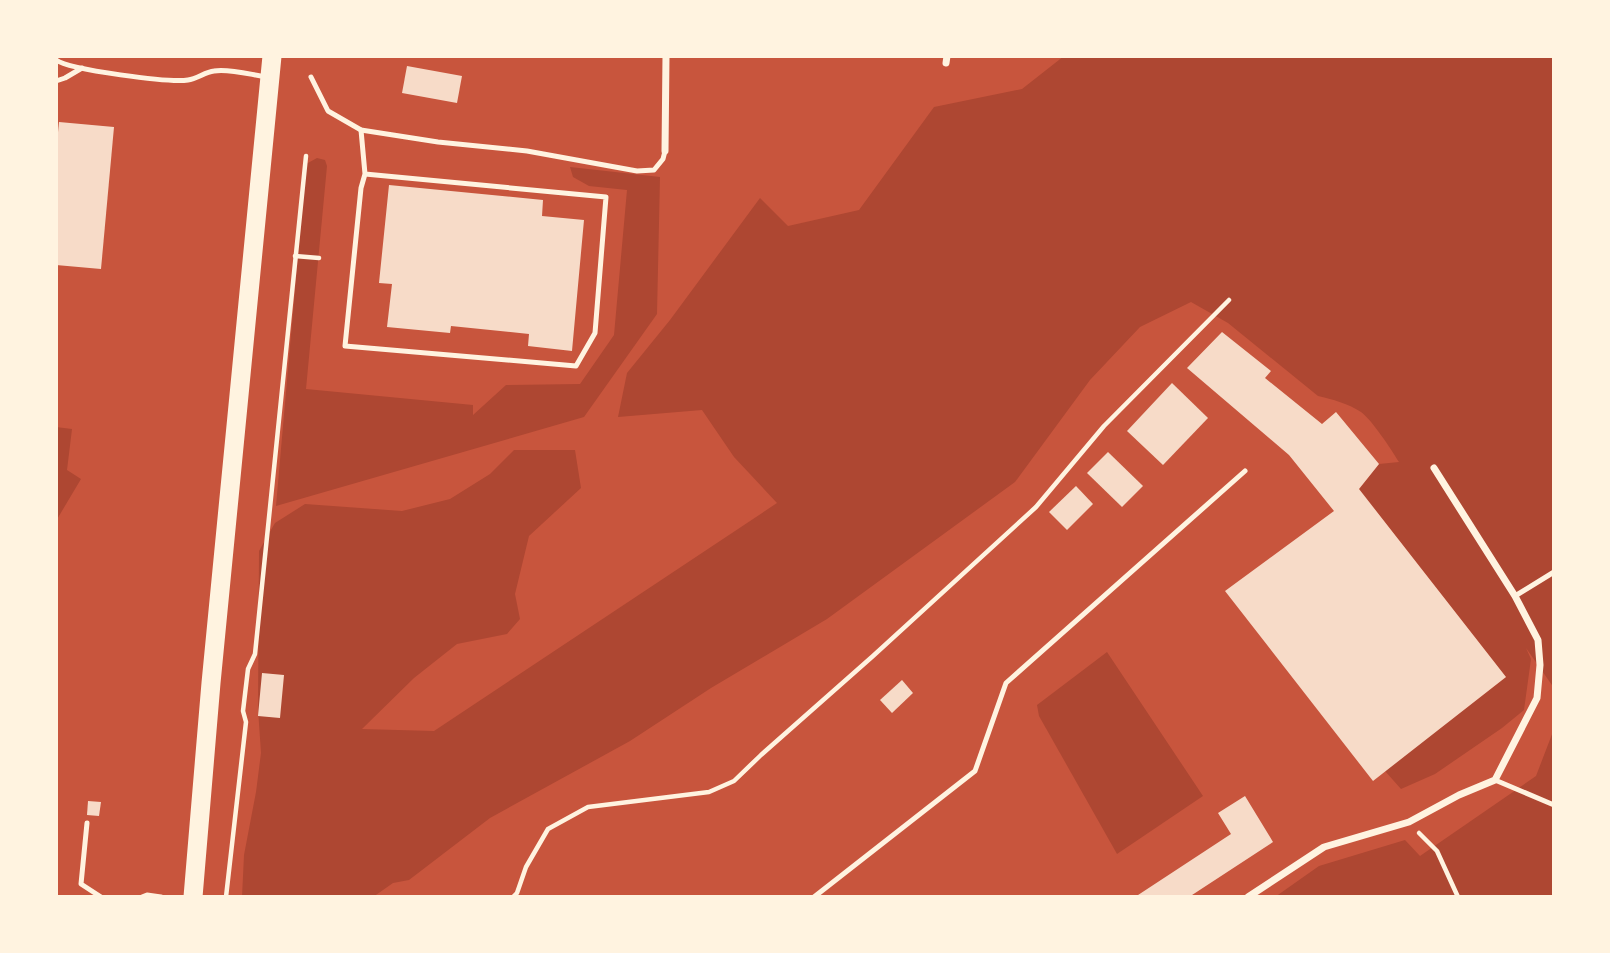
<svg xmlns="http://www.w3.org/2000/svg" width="1610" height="953" font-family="'Sofia Sans Condensed',sans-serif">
<rect width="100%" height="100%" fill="#c8553d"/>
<g fill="#ae4732">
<path d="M1064,56H1554V688L1526,648L1531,659L1524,710L1502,728L1435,774L1401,789L1385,771L1506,677L1359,489L1379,464L1399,462C1391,449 1372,420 1361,412C1349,404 1332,399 1318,396L1228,323L1191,302L1140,327L1090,380L1015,482L827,619L711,688L630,741L490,818L409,880L393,883L373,897H242L244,855L256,792L261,753L258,709L259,551L275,523L305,504L402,511L450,499L490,474L514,450H575L581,488L529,536L515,594L520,619L507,634L457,644L414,678L362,729L434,731L777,503L734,457L702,410L618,417L627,373L670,320L760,198L788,226L859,210L934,107L1022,89Z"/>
<path d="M317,158L325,160L327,166L306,389L473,405V415L506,385L580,384L614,335L627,190L589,186L573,177L570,167L660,177L657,314L584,417L276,506L306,164Z"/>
<path d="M56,427L72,429L67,470L81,479L56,521Z"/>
<path d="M1107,652L1203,796L1117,854L1039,716L1037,705Z"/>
<path d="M1554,729V897H1275L1319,866L1405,840L1420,856L1536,776Z"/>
</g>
<g fill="#f7dbc8">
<path d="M407,66L462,76L457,103L402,93Z"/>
<path d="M59,122L114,127L101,269L56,265V152Z"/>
<path d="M389,185L543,200L542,216L584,220L572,351L528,346L529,334L451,326L450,333L387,327L392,284L379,283Z"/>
<path d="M1222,332L1271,371L1265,378L1322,424L1336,412L1379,464L1359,489L1506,677L1373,781L1225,591L1334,511L1289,455L1187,368Z"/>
<path d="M1172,383L1208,418L1163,465L1127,431Z"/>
<path d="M1108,452L1143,486L1122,507L1087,473Z"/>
<path d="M1076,486L1093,504L1067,530L1049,512Z"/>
<path d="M262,673L284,675L280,718L258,716Z"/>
<path d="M902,680L913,693L892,713L880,700Z"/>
<path d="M1245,796L1273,842L1189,897H1135L1231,834L1218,813Z"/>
<path d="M88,801L101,802L99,816L87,815Z"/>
</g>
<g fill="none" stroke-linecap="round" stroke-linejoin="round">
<g stroke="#fff3e0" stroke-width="4.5">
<path d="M295,256L319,258"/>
<path d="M1419,833L1437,851L1458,897"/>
<path d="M226,897L246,722L243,711L248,669L255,654L306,156"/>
<path d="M513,897L517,893L526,867L548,829L588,807L709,792L734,781L761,755L873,656L1036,507L1104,426L1229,300"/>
</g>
<g stroke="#fff3e0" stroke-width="5">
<path d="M56,60C70,70 170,83 188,80C197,79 205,72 214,71C228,68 252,75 267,77"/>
<path d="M311,77L328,111L361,130L438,142L527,151L637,171L654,170L663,159L665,151"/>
<path d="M56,81L65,78L82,68"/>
<path d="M361,130L365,174L606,197L595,333L576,366L345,346L361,188L365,174"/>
<path d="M1515,596L1554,572"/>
<path d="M1495,780L1554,805"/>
<path d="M87,823L81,884L101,897"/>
<path d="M142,897L147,895L161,897"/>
<path d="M814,897L975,771L1006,683L1245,471"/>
</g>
<g stroke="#fff3e0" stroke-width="7">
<path d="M946,63L947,56"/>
<path d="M665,151L666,56"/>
<path d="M1248,897L1324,847L1409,822L1459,795L1495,780L1537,698L1540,665L1538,640L1515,596L1434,468"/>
</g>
<path stroke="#fff3e0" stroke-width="19" d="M193,897L211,683L272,56"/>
</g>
<rect width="1610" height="953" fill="none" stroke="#fff3e0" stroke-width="116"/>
</svg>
